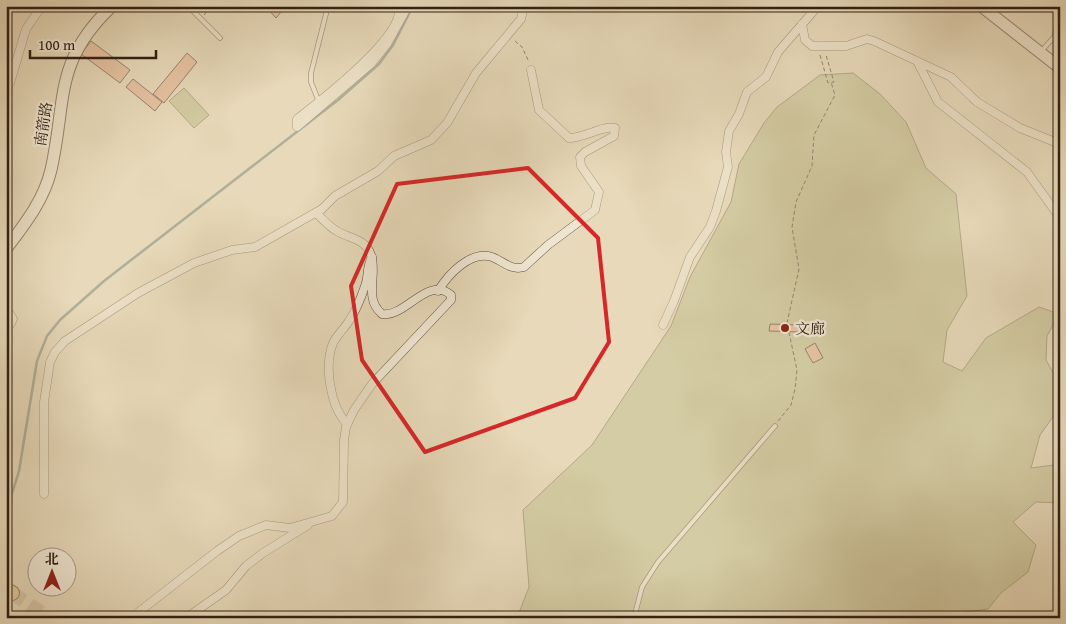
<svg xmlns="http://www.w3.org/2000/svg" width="1066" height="624" font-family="'Gentium Book Plus','Noto Serif SC',serif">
<rect width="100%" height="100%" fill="#e7d9b9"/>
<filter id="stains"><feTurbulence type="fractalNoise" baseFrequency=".004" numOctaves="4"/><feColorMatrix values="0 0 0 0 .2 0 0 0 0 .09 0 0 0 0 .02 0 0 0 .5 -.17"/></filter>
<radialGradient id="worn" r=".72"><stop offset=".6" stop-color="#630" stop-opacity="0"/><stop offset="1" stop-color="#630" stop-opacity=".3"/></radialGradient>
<g fill="#bdbd8a" stroke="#776e4f">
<path d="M853,73L880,94L906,122L926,168L956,194L967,296L947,330L943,362L962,371L986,338L1039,307L1059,314L1047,336L1046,360L1060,385V407L1040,435L1031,468L1054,465L1060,458V503L1036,502L1013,522L1036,545L1028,572L1001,593L988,609L964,612L961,618H517L529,587L523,510L592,445L671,326L690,277L731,202L739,164L764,123L777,107L820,75Z"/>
<path d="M184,88L209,115L194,128L169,101Z"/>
</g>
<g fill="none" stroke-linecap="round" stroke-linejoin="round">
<path stroke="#6e7c73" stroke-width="2.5" d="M6,513L19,471L37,361L47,336L60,320L104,281L338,100L379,64L393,45L413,6"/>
</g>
<g fill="#e4a888" stroke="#312014">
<path d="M265,6H286L276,18Z"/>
<path d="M91,41L130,70L120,83L81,54Z"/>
<path d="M187,53L197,62L164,103L153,94Z"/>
<path d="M133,79L162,102L155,111L126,87Z"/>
<path d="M770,324L800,325V332L769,331Z"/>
<path d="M815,343L823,358L813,363L805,349Z"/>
</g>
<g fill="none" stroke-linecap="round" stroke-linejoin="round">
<path stroke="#c3b498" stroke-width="14" stroke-dasharray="14 7" stroke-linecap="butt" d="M12,593L49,618"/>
<g stroke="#5e4e3d" stroke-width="5.5">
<g id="lane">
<path d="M188,6L220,38"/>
<path d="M1044,48L1054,37L1060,21"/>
<path d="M319,102L311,82V73L328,6"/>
<path d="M634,618L642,587L658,562L775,426"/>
</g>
</g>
<g stroke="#5e4e3d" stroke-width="9">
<g id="street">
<path d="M399,6C405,37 320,101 297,119V127L371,64L387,44L408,6"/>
<path d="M802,24L805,40L812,46H846L867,39L874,41L951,77L977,102L1020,128L1060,144"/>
<path d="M918,63L938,102L1027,172L1060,218"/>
<path d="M6,87L10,83L26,29L42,6"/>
<path d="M438,291C448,275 470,250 492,257C503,261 511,271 524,267L548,245L595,210L599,192L581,166L580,157L585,152L614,136L615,128C604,125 584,138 569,138L539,110L531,70"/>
<path d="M6,308L13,319L6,332"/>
<path d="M663,325L674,301L690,257L710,227L716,211L728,167L726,152L729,131L739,114L747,92L766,77L778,52L818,6"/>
<path d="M347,424C330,406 324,366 333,343C337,335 344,329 349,321C356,311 361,298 365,286C369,276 366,267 372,257"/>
<path d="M44,494V402L50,362L55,352L65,341L138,293L194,263L232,250L255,247L322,209L335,196L378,171L394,156L431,140L447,123L476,73L521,19L524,6"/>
<path d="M131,618L217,551L239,536L266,525L290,528L332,516L343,502L344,440L346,427L354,410L372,384L451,300V295C428,275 405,318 382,314C363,298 378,275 371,255C365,238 350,239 337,231C329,227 323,219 316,213"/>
<path d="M186,618L226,590L246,566L263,553L308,525"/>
</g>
</g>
<g stroke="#312014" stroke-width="13">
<g id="secondary">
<path d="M981,6L1060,68"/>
<path d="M6,249C24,225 44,200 51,170C67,99 53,62 112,6"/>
</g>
</g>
<g stroke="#312014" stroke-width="16">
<path id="highway" d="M6,590L12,593"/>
</g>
<g stroke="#312014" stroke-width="1" stroke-dasharray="4 2.5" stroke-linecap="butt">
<path d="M204,15L212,6"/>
<path d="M515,41L522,47L529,62"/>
<path d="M820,55L828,83L834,82L826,55"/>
<path d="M778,421L791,405L795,389L797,370L787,323L799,269L792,227L796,202L812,166L814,135L835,95L831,82"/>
</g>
<use href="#lane" stroke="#efe6d2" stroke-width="4"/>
<use href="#street" stroke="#efe6d2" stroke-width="8"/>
<use href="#secondary" stroke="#efe6d2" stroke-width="11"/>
<use href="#highway" stroke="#e4bc7c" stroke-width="14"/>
</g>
<path d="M0 0H1066V624H0ZM528,168L598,238L609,342L575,398L425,452L362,360L351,286L397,184Z" fill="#e7d9b9" fill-opacity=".55" fill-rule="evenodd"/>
<path fill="none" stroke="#d62828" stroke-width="4" stroke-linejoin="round" d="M528,168L598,238L609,342L575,398L425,452L362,360L351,286L397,184Z"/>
<circle fill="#8f2418" stroke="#efe6d2" stroke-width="2" cx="785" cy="328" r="5"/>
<g text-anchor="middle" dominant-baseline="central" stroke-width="4.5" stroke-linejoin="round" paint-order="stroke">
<g font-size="15" fill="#312014" stroke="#efe6d2">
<text transform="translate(43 124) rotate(-81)">南箭路</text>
</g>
<g font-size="15" fill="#312014" stroke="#efe6d2" text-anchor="start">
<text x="795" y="328">文廊</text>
</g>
</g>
<rect width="1066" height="624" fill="none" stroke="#e7d9b9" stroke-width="25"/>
<rect x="8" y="8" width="1051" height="609" fill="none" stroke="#312014" stroke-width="2.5"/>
<rect x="12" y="12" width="1041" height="599" fill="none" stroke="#312014"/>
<g transform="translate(52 572)"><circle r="24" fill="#efe6d2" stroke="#a39786"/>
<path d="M0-4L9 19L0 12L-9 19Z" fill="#8f2418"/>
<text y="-8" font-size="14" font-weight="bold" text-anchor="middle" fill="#312014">北</text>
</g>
<path d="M30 50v8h126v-8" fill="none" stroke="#312014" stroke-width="2.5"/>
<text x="38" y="50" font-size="15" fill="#312014" stroke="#efe6d2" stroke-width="4" paint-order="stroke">100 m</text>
<rect width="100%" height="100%" filter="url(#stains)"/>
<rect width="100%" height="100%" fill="url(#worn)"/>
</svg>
